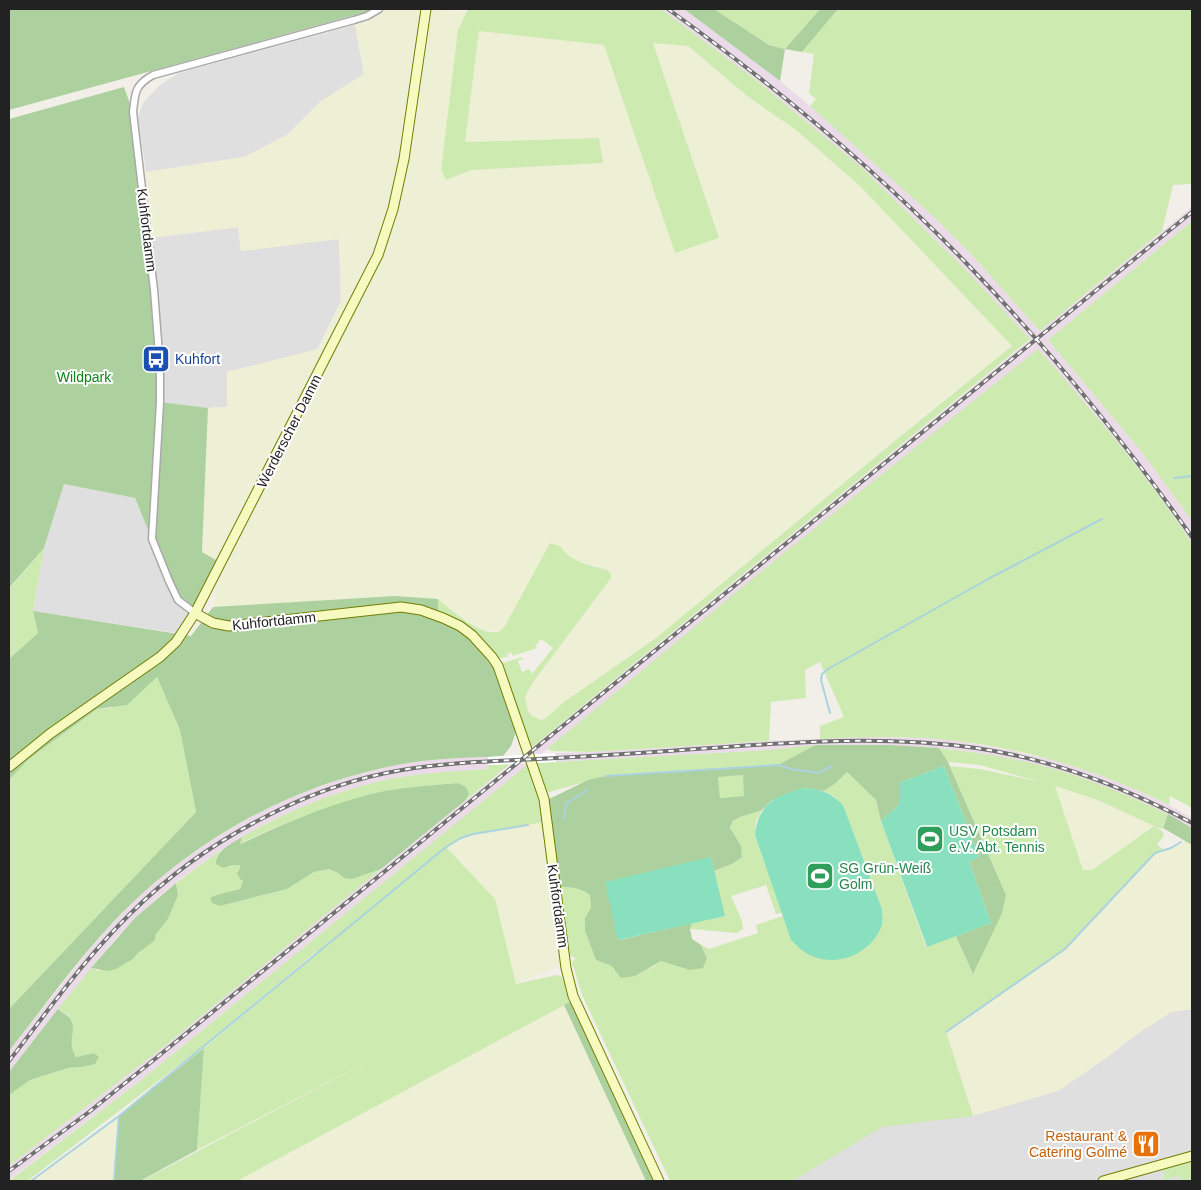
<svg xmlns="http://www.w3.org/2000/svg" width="1201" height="1190" font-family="Arial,sans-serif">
<rect width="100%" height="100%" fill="#f2efe9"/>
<g fill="#e0dfdf">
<path d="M355,25L364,74L320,102L287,135L244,157L146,172L138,117L143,103L160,85L179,73Z"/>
<path d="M238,227L241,251L339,238L341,301L317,350L228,372L227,407L208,408L160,402L152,238Z"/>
<path d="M64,484L135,498L169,581L195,613L182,634L33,611L44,548Z"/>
<path d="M956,936L973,974L1058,1091L1106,1058L1140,1032L1171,1012L1192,1009V1181H670L926,947Z"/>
</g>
<g fill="#ebdbe8">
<path d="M661,9H684L780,81L822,116L935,218L970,253L1040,331L1192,207V221L1048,340L1141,451L1192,521V543L1156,491L1086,403L854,499L140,1081L9,1180V1166L166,1045L381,869L561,724L1030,340L963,267L861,167L756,80Z"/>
<path d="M860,737L921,738L951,740L1009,750L1065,763L1121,783L1169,805L1192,818V828L1145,803L1063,772L1007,758L949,749L891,745H823L768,750L556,762L555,753L591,752L769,741Z"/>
<path d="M488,756V769L406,776L348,790L320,800L263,825L217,853L180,879L155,900L116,938L9,1072V1051L93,945L126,909L146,890L172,868L209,842L258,813L294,796L344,778L404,763L432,760Z"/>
</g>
<g fill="#eef0d5">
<path d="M379,9H424L467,12L458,30L446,180L472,170L602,163L598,138L465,142L479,30L604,45L675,253L719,238L653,42L688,46L747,96L796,130L860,186L1012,346L925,415L656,638L564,702L545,719L541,720L532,716L528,711L525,697L533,682L611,578L607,570L573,559L565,553L500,631L494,632L478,628L465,621L438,599L395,596L213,607L221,563L202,552L208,408L227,407V372L318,349L341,301L339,239L241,251L238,227L152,238L146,172L244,157L287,135L320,102L364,74L355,25Z"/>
<path d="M1055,786L1098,800L1154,825L1092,870H1083Z"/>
<path d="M544,822L561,960L559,966L516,984L495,899L447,847L461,838L473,834Z"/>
<path d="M1184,840L1192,845V1009L1171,1012L1140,1032L1106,1058L1058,1091L973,1116L946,1032L1065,949L1155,853L1171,848Z"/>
<path d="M564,1005L646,1181H237Z"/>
<path d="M119,1116L114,1181H31L41,1174Z"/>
</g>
<g fill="#cdebb0" fill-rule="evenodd">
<path d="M468,9H661L756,80L861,167L963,267L1030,339L530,749L502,666L503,663L522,657L523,659L518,661L522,672L529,669L532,674L553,648L541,639L535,646L537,648L513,656L511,652L507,654L508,657L498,658L463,623L439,612L438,599C450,609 483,639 500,631C500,631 505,626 505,626L550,543L560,546C570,562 590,565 607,570L611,574V578L533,682L525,697L528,711L532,716L541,720L545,719L564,702L656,638L897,439L1012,346L860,186L796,130L747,96L688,46L653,43L719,238L675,253L604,45L479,31L465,142L599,138L603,163L472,170L446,180L441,170L458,30Z"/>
<path d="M714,9H820L785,49L769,45Z"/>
<path d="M838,9H1192V184L1173,185L1162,231L1040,331L970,253L935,218L810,106L816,99L809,93L814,54L802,52Z"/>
<path d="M1192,221V521L1141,451L1048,340Z"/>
<path d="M1038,349C1093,411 1146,474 1192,543V808L1170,796L1169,805C1092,767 1008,743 922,738C888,736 854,737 820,739V726L844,717L820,662L805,670L806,698L771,702L769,741L591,752L552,751L547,749L774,561Z"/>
<path d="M44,548L33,611L38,633L9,659V585L12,586Z"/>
<path d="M157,677L180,730L196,812L9,1009V780L29,759L97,709L111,708Z"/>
<path d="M815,745L778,765L606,776L546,793L536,763L768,750Z"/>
<path d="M939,748C981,753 1023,759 1064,772C1099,783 1134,798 1168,814L1162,829L1155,826L1163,832L1164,836L1157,844L1164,850L1155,853L1065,949L946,1032L973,1116L882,1127L792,1181H670L582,995L572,962L576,958L568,955L557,887C570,887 579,887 590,895L591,907L585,918V931L596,960L649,969L661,961L673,964L707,958L701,945L709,949L758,933L756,925L783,916C787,929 790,941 801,949C811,958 821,956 834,955C842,954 853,955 861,951C877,944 882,924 882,909L843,805L834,796L824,791L836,783L847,772L876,800L881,821L926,947L956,936L972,973L1006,895L950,766L980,769L1040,782L980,765L948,762ZM1055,786L1098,800L1154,826L1092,870H1083Z"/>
<path d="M510,764L466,800L469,794L458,783C379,788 310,810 239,844L242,837C293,808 349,785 407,776C434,772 461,771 488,769V765Z"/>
<path d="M527,765L541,799L544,822L473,834L461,838L447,848L495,899L516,984L556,975L561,976L572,1001L237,1181H141L394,1048L197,1150L204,1048L318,953L317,951L200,1049L38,1173L27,1181H9L140,1081Z"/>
<path d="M743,775L745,796L720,798L718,776Z"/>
<path d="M762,810L756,822L755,835L782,913L776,914L766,885L731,896L742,921L743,929L737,933L690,929L692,923L724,916L714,871L732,864L741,846L730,826C737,815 750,813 762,810Z"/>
<path d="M221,850L216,858L223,868L233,865H240L244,881L240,889L227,893L216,895L220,906L287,889L314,872L329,869L338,873L344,878L352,879L381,869L166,1045L9,1166V1095L30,1080L68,1068L81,1067L94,1053L76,1057L70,1046L72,1021L69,1016L58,1009L91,968L99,971L133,959L168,919L178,895L176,883Z"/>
<path d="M1192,1160V1181H1177L1180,1180V1176L1164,1180V1168Z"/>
</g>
<g fill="#add19e" fill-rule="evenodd">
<path d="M9,9H377L9,110Z"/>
<path d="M684,9H714L769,45L785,49L820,9H838L802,52L785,49L780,81Z"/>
<path d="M124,87L129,101L137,146L154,290L160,402L208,408L202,552L221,563L195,613L183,605L169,581L135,498L64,484L44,548L11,586L9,585V119Z"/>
<path d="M395,596L438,599L439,620L468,635L493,662L516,732L511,746L503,756C470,758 436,758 402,764C288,785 184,844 106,930C71,968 41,1011 9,1051V1009L196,812L180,730L157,677L127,705L97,709L29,759L9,780V659L38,633L33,611L191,636L213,607Z"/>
<path d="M815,745H891L939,748L948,762L1006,895L1002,913L973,974L956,936L991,923L969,862L979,857L944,766L899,783V805L881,821L876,800L847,772L836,783L824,791L804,788L771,801L762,810L740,817L733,821L730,827L741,846L742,857L732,864L714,871L711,857L619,940L692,923L690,929L692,939L701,945L707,958L703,968L690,970L661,961L635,976L621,978L612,966L596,960L585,931V918L591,907L590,895C579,887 570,887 557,887L547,800L588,780L606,776L778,765ZM743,775L744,796L720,798L718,777Z"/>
<path d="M458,783L466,787L469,794L466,800L381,869L352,879L344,878L338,873L329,869L314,872L287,889L220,906L212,903L210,898C219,893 230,892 240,889L243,881L240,879L237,873L240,869V865H233L223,868L216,864C216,850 231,844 242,837L240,844C286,823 335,801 385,791C409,787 434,785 458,783Z"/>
<path d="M1168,814L1192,828V845L1163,828Z"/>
<path d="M176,883L178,895L168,919L156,934L154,941L138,953L133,959L116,969L108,971L91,968L135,918Z"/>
<path d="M572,1001L658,1181H646L564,1005Z"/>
<path d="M58,1009C62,1013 69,1015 71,1020C77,1032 66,1041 76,1057L94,1053L99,1057L95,1064L81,1067L68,1068L30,1080L9,1095V1072Z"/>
<path d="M204,1048L197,1150L140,1181H114L119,1116Z"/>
</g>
<g fill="#88e0be">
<path d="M944,766L979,857L969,862L991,923L927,947L881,821L899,805V783Z"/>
<path d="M804,788C823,790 830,792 843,805L882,909C882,913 883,919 882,924C874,952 839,968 812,956C804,953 797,946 791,940L755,835C758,804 776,795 804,788Z"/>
<path d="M711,857L725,916L618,940L605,882Z"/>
</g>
<path fill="#fff" d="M555,753L556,762L488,765V757Z"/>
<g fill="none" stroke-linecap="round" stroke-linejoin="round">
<g stroke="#aad3df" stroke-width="2">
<path d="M1174,478L1192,476"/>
<path d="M830,713L821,680L822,674L828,669L990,578L1102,519"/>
<path d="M606,776L778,765L791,769L819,773L832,766"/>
<path d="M564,819L566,804L588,790"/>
<path d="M1191,836H1192"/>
<path d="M946,1032L1065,949L1155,853L1171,848L1181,842"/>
<path d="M31,1181L119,1116L446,847L461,838L473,834L528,825"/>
<path d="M114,1181L119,1116"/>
</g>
<g stroke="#a9a9a9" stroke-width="9">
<path id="street" d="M195,613L178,600L169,581L152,539L160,402V367L154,290L133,112C135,92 135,85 153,75L354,20L367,16L379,9"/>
</g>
<g stroke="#707d05" stroke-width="11">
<g id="secondary">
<path d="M195,613L213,623L229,626L401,607L421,610L443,618L460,626L472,635L492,657L498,666L544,799L566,968L573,996L659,1181"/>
<path d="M9,767L51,733L160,657L176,642L195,613L378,255L393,209L404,159L426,9"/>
<path d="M1103,1181L1192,1156"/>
</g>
</g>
<use href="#street" stroke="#fff" stroke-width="6"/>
<use href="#secondary" stroke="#f7fabf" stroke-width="9"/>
<g stroke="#707070" stroke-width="4">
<g id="rail">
<path d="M668,9C775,86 878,171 969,266C1050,350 1124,441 1192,537"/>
<path d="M9,1061C48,1011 85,958 130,914C169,875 214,843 263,818C301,798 343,782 386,773C429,764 473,762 516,760C562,758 608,755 654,752C761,745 869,733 976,748C1052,759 1124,787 1192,823"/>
<path d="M9,1171L89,1112L150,1063L1192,212"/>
</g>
</g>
<use href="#rail" stroke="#fff" stroke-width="2" stroke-dasharray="5.5" stroke-linecap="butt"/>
</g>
<defs>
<g id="bus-square" transform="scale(1.4375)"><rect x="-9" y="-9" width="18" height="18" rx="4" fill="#1a4fb4" stroke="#fff"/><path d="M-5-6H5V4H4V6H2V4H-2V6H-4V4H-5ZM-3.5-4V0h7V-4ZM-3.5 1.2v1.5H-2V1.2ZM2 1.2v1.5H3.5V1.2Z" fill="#fff"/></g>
<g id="stadium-square" transform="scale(1.4375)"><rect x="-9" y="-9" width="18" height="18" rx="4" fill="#2e9e5b" stroke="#fff"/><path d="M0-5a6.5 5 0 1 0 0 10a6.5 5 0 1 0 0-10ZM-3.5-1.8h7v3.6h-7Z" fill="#fff"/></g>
<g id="restaurant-square" transform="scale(1.4375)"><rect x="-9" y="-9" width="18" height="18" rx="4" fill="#e8710a" stroke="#fff"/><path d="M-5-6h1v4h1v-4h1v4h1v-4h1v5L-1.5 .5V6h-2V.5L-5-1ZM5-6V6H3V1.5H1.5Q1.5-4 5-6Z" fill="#fff"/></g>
</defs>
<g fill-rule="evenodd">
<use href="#bus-square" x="156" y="359"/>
<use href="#stadium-square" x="930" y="839"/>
<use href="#stadium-square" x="820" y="876"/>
<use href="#restaurant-square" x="1146" y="1144"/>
</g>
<g text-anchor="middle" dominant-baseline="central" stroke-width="4" stroke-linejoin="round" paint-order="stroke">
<g font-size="14" fill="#222" stroke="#fff">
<text transform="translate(147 230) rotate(83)">Kuhfortdamm</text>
<text transform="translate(289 431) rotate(-63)">Werderscher Damm</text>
<text transform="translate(274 621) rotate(-6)">Kuhfortdamm</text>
<text transform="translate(558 906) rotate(82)">Kuhfortdamm</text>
</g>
<g font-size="14" fill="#164399" stroke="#fff" text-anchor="start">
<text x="175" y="359">Kuhfort</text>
</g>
<g font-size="14" fill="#0c8416" stroke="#fff">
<text x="84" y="377">Wildpark</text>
</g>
<g font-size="14" fill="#27864d" stroke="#fff" text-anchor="start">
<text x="949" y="831">USV Potsdam<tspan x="949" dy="16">e.V. Abt. Tennis</tspan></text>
<text x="839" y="868">SG Grün-Weiß<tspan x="839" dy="16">Golm</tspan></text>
</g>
<g font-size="14" fill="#c56008" stroke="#fff" text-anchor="end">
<text x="1127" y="1136">Restaurant &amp;<tspan x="1127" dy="16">Catering Golmé</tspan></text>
</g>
</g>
<rect width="1201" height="1190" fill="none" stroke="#222222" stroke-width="20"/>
</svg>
